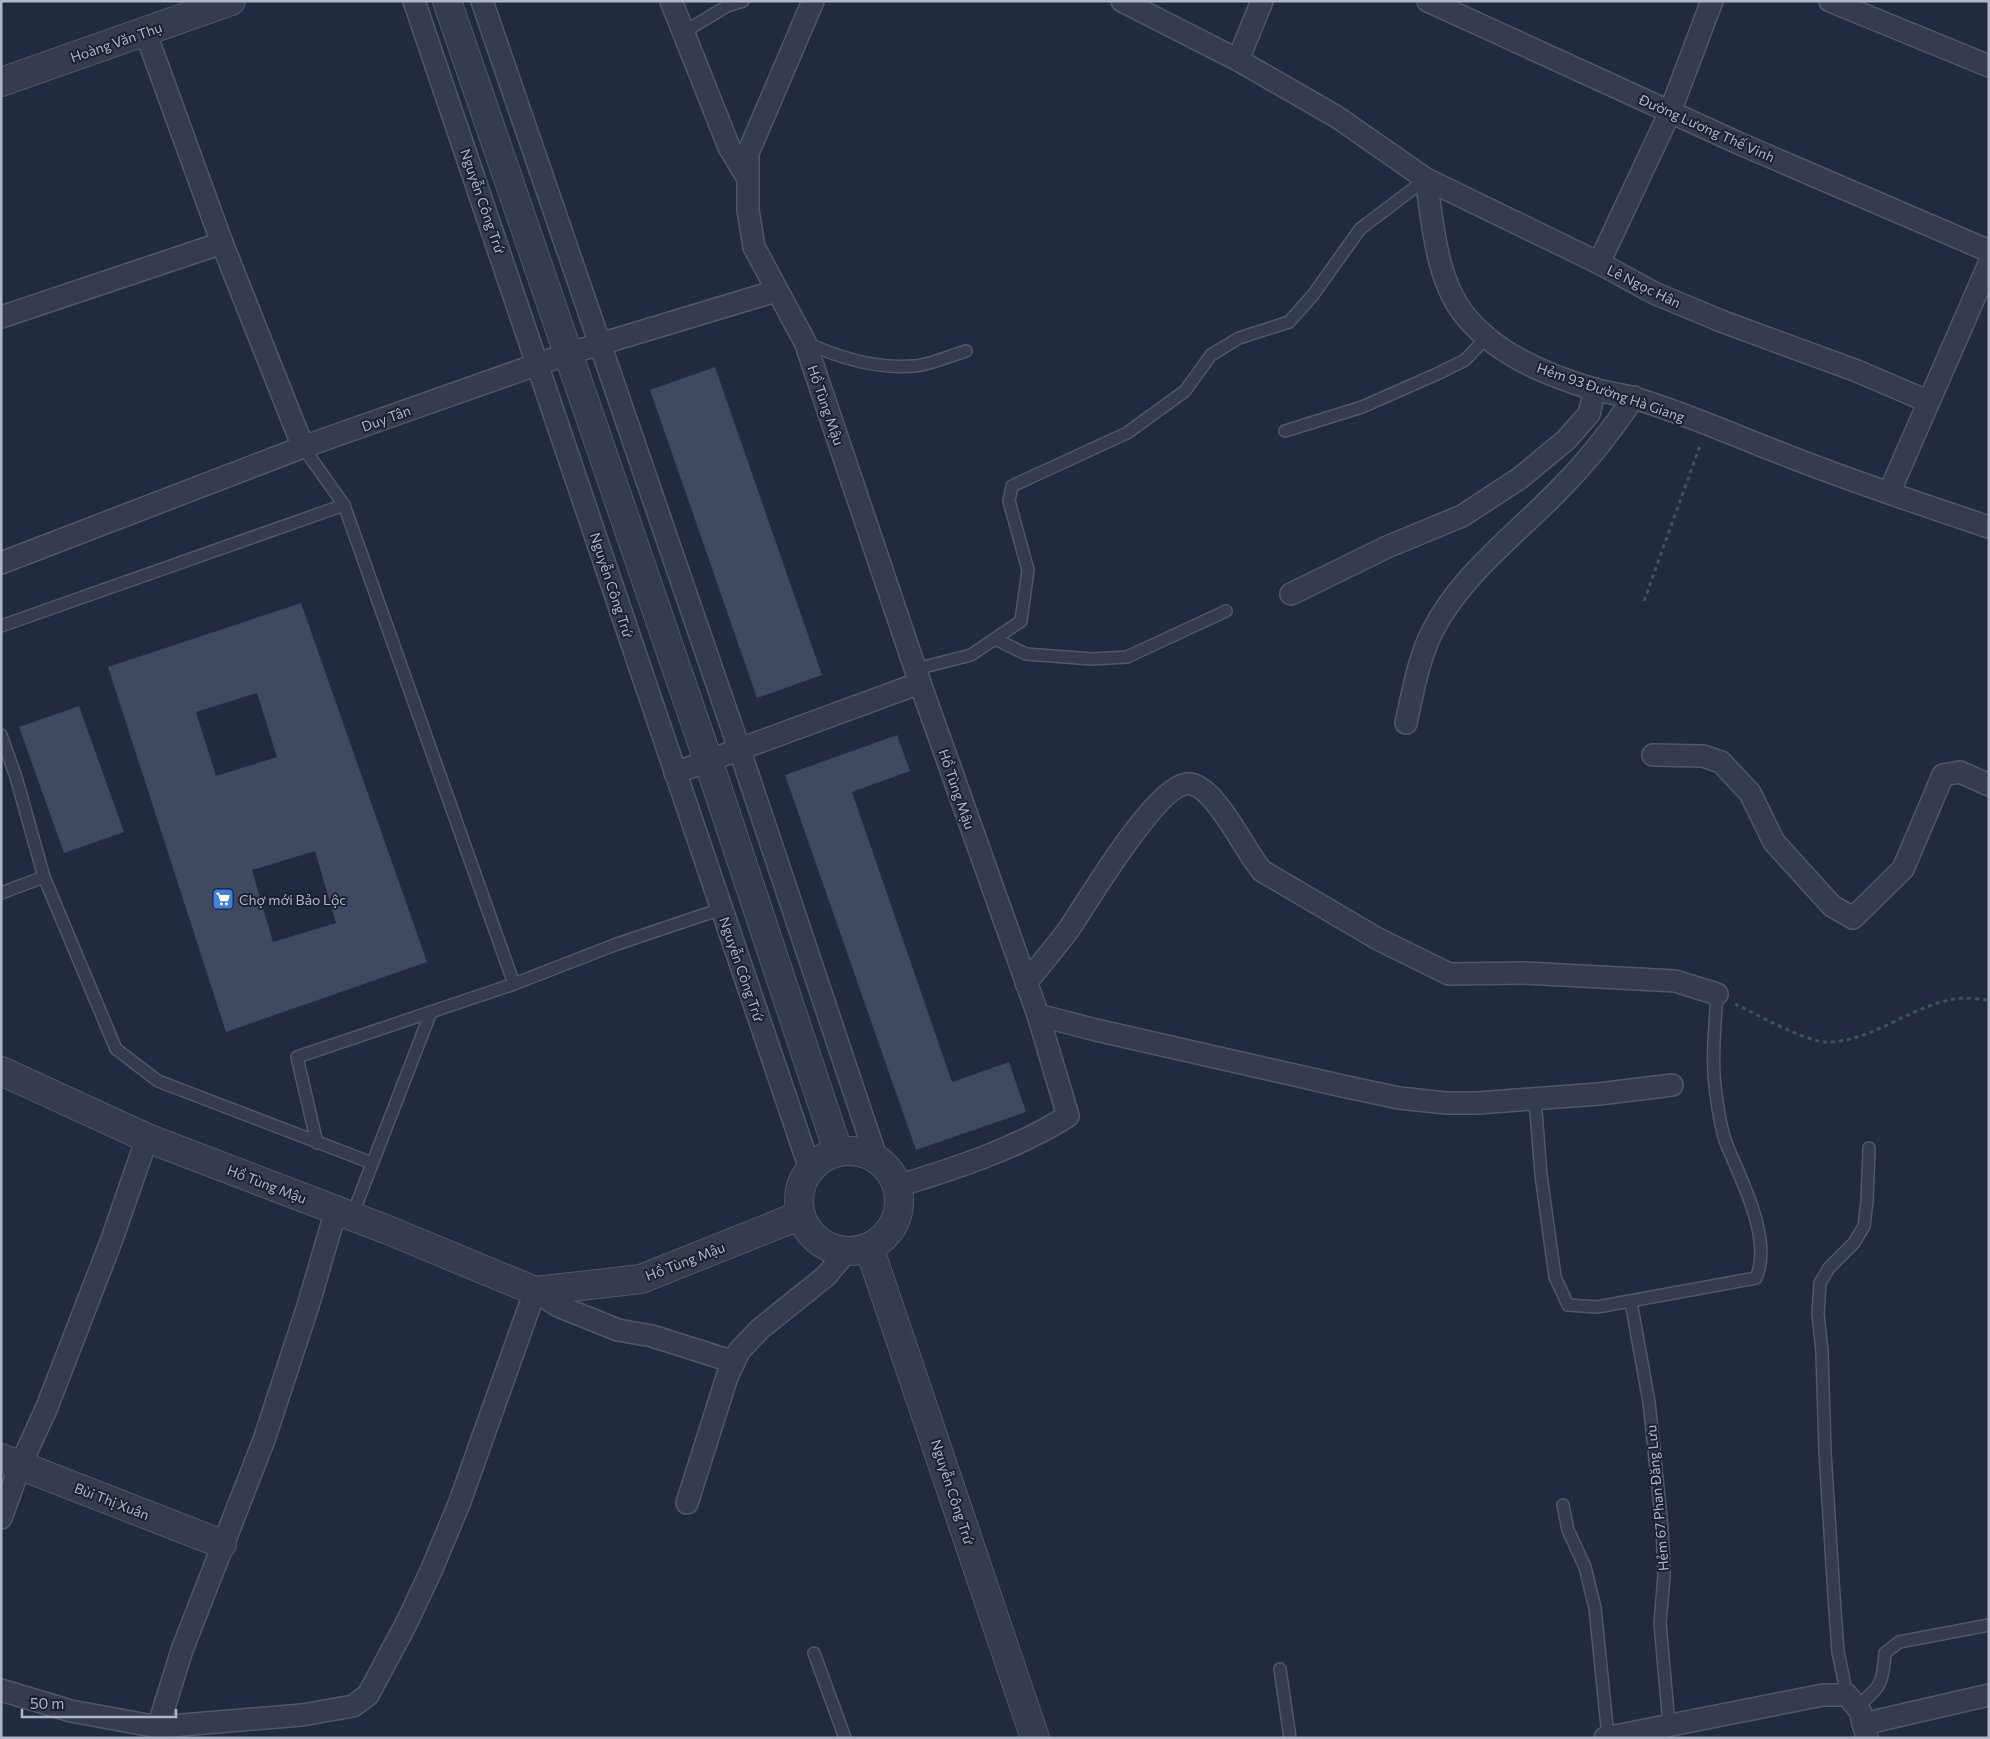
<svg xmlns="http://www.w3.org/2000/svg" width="1990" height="1739" font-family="Commissioner,sans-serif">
<rect width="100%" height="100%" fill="#212a3f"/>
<g fill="#3f4961" fill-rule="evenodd">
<path d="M715,367L822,675L757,698L650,390Z"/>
<path d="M301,603L427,962L226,1032L108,667ZM257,693L277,757L216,776L196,712ZM315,851L336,923L273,942L252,870Z"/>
<path d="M79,706L124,832L64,853L19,727Z"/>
<path d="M897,735L910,771L852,792L952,1082L1009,1062L1026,1112L916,1150L785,775Z"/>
</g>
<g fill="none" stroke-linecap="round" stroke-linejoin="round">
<g stroke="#505769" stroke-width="14">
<g id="service">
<path d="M684,32L727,6L743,1"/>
<path d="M805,342C837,357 877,369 914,366C930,365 949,356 966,351"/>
<path d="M1285,431L1362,407L1437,374L1465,360L1486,338"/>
<path d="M303,447L344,505L514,984L297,1057L317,1143"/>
<path d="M1,626L344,505"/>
<path d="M995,639L1026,654L1092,659L1127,657L1226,611"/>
<path d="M916,669L971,655L1021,621L1028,570L1009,501L1012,486L1127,433L1185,391L1211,355L1239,338L1289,322L1313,295L1360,229L1426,179"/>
<path d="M1,735L16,777L44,877L116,1049L158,1081L372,1163"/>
<path d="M1,893L44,877"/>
<path d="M514,984L617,944L721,909"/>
<path d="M1535,1099L1541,1175L1555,1277L1568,1305L1597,1307L1756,1278C1773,1239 1741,1180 1726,1143C1721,1128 1718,1110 1716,1094C1711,1062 1715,1027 1717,994"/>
<path d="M352,1216L431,1012"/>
<path d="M1631,1302L1649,1402L1662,1527L1664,1576L1660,1623L1669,1725"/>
<path d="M1563,1505L1568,1530L1585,1567L1595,1608L1608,1737"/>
<path d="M814,1653L845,1738"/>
<path d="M1280,1669L1290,1738"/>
<path d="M1847,1695L1838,1652L1834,1596L1825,1452L1822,1352L1818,1314L1820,1283L1829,1268L1854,1243L1864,1226L1867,1201L1869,1148"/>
<path d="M1856,1707C1880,1688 1883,1684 1885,1653L1899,1642L1989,1625"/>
</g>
</g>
<g stroke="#505769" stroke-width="24">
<g id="minor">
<path d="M414,1L810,1169"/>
<path d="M482,1L739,748L876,1157"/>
<path d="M671,1L729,147L747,177"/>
<path d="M813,1L748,153V210L754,247L805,342L920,683L1038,1015L1068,1116C1016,1149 956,1168 898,1186"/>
<path d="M1122,1L1238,60L1337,117L1426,179L1599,263"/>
<path d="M1428,1L1736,142L1989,251"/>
<path d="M1712,1L1670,112L1599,263L1654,293L1721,321L1857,371L1927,401"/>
<path d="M1830,1L1989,66"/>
<path d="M145,31L222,243L303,447"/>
<path d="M1238,60L1262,1"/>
<path d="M1426,179C1433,224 1436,282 1467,318C1498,355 1548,376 1594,389C1607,393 1621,394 1634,398C1688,414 1740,438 1793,458C1857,483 1923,505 1989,527"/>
<path d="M1,317L222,243"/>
<path d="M1889,493L1989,264"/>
<path d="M1,563L303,447L567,354L776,291"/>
<path d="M1291,594L1387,547L1462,516L1520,478L1566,440L1589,414L1595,389"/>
<path d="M1406,723C1413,692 1418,660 1432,632C1461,575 1514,536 1558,491C1587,462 1611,432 1634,397"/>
<path d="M1653,755L1703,756L1721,762L1750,793L1774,842L1832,906L1853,918L1903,869L1943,775L1960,772L1989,785"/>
<path d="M675,773L920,683"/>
<path d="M1026,983C1040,965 1055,948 1069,929C1087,903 1159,779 1191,784C1216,788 1245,851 1262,871L1378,939L1449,974L1525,973L1675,981L1717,994"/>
<path d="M1038,1015L1096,1030L1347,1087L1399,1098L1446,1103H1477L1599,1094L1672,1085"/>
<path d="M687,1503L727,1377L739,1351L760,1329L826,1276L846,1252"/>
<path d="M1,1518L20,1466L47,1407L112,1239L147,1138"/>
<path d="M1,1690L71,1711L158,1727L302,1715L353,1706L368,1695L406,1624L431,1571L459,1504L535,1291L558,1306L618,1330L652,1336L734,1362"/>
<path d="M1863,1724L1989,1695"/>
<path d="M158,1727L182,1650L264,1440L308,1306L336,1210"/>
<path d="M1605,1738L1823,1695H1847L1860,1711L1867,1738"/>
</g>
</g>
<g stroke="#505769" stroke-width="30">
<g id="tertiary">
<path d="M447,1L708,760L838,1151"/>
<path d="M1,82L231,1"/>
<path d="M1,1071L147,1138L388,1230L535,1291L641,1279L801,1215"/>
<circle cx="849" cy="1201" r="50"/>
<path d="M869,1247L1035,1738"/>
<path d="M1,1458L222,1544"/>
</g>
</g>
<g stroke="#3e545a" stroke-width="3" stroke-dasharray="4 4" stroke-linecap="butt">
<path d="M1644,601L1701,443"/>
<path d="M1735,1004C1756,1014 1806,1042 1827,1042C1872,1042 1911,1006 1954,999C1965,997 1978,999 1989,1000"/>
</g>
<use href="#service" stroke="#353c4f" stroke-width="11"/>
<use href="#minor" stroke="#353c4f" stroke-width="21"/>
<use href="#tertiary" stroke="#353c4f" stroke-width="28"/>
</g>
<defs>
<g id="supermarket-square" transform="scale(1.125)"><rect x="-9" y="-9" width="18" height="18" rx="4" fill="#3f7fe0" stroke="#1a2133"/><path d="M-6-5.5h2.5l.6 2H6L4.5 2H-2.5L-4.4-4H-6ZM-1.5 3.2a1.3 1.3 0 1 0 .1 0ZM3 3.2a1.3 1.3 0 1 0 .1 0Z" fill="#fff"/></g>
</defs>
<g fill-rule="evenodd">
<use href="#supermarket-square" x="223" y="899"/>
</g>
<g text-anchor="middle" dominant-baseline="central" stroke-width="4" stroke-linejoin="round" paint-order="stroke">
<g font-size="14" fill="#b1b7ca" stroke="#1a2133">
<text transform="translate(116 42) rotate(-19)">Hoàng Văn Thụ</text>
<text transform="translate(1707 128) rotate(24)">Đường Lương Thế Vinh</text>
<text transform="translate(483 201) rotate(71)">Nguyễn Công Trứ</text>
<text transform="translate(1644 286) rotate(26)">Lê Ngọc Hân</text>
<text transform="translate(1611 392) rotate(19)">Hẻm 93 Đường Hà Giang</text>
<text transform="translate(826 405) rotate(71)">Hồ Tùng Mậu</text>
<text transform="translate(386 418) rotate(-20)">Duy Tân</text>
<text transform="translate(612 585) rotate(72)">Nguyễn Công Trứ</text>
<text transform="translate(957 789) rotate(71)">Hồ Tùng Mậu</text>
<text transform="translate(742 969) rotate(71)">Nguyễn Công Trứ</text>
<text transform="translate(267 1184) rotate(21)">Hồ Tùng Mậu</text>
<text transform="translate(685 1261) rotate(-21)">Hồ Tùng Mậu</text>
<text transform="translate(953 1492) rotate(72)">Nguyễn Công Trứ</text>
<text transform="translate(1657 1498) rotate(-95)">Hẻm 67 Phan Đăng Lưu</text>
<text transform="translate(112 1501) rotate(21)">Bùi Thị Xuân</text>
</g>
<g font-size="14" fill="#b1b7ca" stroke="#1a2133" text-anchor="start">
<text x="239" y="899">Chợ mới Bảo Lộc</text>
</g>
</g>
<rect width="1990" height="1739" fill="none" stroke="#b1b7ca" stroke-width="5"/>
<path d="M22 1709v8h154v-8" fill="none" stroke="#b1b7ca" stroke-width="2.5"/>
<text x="30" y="1709" font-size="15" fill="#b1b7ca" stroke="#1a2133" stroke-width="4" paint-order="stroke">50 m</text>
</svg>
